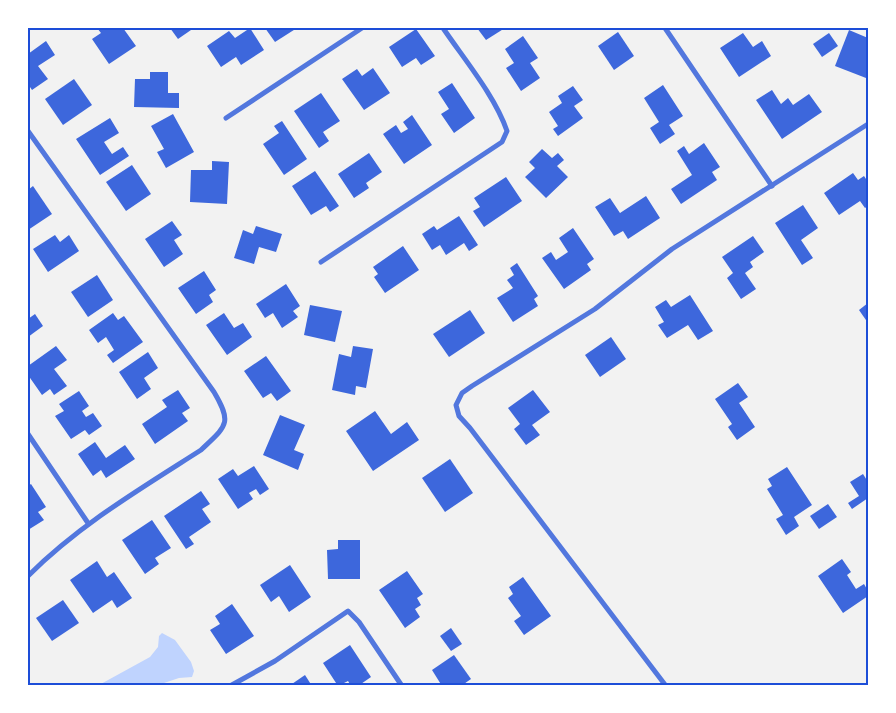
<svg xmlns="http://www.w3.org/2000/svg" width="896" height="713" font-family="'Public Sans',sans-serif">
<rect width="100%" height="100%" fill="#f2f2f2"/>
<path fill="#bfd3fe" d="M162,633L175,640L191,662L194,671L192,677L179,678L158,685H99L150,657L158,647L159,636Z"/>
<g fill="#3d67dc">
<path d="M97,28H123L136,46L109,64L92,39L101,33Z"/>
<path d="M170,28H189L191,30L178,39Z"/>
<path d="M250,28L264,50L241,65L236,57L221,67L207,46L229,31L235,38Z"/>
<path d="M265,28H297L275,42Z"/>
<path d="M477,28H505L486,40Z"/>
<path d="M416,29L435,56L421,65L416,58L402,67L389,47Z"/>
<path d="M849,30L868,38V71L866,78L835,66Z"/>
<path d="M618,32L634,56L614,70L598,46Z"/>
<path d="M743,33L753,47L762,41L771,56L739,77L720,48Z"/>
<path d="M829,33L838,46L822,57L813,44Z"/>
<path d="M523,36L538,58L530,63L540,78L521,91L506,68L514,63L505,49Z"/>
<path d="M46,41L55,55L38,66L48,79L32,90L28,84V54Z"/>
<path d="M373,68L390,93L364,110L342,79L357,69L362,76Z"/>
<path d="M150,72H168V93H179V108L134,107L135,79H150Z"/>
<path d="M74,79L92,105L63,125L45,99Z"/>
<path d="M452,83L475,118L454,133L441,114L449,109L438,92Z"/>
<path d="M663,85L683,116L669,125L675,134L660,144L650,128L659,122L644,98Z"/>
<path d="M573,86L583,100L574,106L583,118L558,136L553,129L558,126L549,112L562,103L558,96Z"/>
<path d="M772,90L781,104L788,98L793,105L809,94L822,112L782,139L756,100Z"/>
<path d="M321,93L340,121L323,132L329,141L319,148L294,111Z"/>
<path d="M173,114L194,152L166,168L157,152L164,149L151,126Z"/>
<path d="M412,115L432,145L404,164L383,134L396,125L401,133L408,129L403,122Z"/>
<path d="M110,118L119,133L104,142L112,154L123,147L129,156L100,175L76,139Z"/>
<path d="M282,121L307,159L284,175L263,144L279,133L274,126Z"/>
<path d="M704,143L720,167L712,172L717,180L681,204L671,189L692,175L677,151L684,146L689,154Z"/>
<path d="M542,149L552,158L558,153L564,160L557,166L568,177L546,198L525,177L535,168L529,162Z"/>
<path d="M369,153L382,172L366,183L369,188L354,198L338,174Z"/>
<path d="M212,161L229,162L227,204L190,202L191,170H212Z"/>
<path d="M132,165L151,194L126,211L106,182Z"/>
<path d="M315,171L339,206L330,212L326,206L311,215L292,186Z"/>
<path d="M853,173L858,180L864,176L868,182V206L865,208L860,201L839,215L824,193Z"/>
<path d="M506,177L522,201L484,227L473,211L480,207L474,198Z"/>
<path d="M33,186L52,214L28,230V190Z"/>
<path d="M646,196L660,218L628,239L623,231L614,236L595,207L610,198L620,213Z"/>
<path d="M803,205L818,228L801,240L813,258L802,265L775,223Z"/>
<path d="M459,216L478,245L469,251L464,243L446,255L440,245L432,250L422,234L434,226L437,230Z"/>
<path d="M172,221L182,235L174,240L183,254L164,267L145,239Z"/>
<path d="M256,226L282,234L276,252L259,247L254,264L234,258L243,230L253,234Z"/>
<path d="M573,228L594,259L587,264L591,270L564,289L542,258L551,252L556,260L568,252L559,238Z"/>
<path d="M55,235L60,242L69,235L79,251L48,272L33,249Z"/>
<path d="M753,236L764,252L750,262L753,267L745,273L756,289L741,299L727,278L733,273L722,257Z"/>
<path d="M403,246L419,270L385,293L374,277L378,274L373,267Z"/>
<path d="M517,263L538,296L534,299L538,306L513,322L497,298L513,288L507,280L514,275L510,268Z"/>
<path d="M204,271L216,290L209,295L213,302L196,314L178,288Z"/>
<path d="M97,275L113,300L88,317L71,292Z"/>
<path d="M286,284L300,306L293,311L298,317L282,328L273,313L265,318L256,304Z"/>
<path d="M690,295L713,331L698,340L688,325L667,338L658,325L664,322L655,307L666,300L671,307Z"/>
<path d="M868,303V323L859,310Z"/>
<path d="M310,305L342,311L335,342L304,335Z"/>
<path d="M470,310L485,333L449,357L433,334Z"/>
<path d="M113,313L118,320L124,316L143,342L113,363L107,355L114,350L106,337L98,343L89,330Z"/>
<path d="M224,313L234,328L243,323L252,337L227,355L206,325Z"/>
<path d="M35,314L43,326L28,337V319Z"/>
<path d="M611,337L626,359L600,377L585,355Z"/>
<path d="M56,346L67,360L54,369L67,386L54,395L50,389L42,395L28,375V366Z"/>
<path d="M353,346L373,349L366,388L356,386L355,395L332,390L339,354L351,357Z"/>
<path d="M148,352L158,368L144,378L151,389L137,399L119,372Z"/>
<path d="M266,356L291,391L277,401L271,393L263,398L244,371Z"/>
<path d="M738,383L748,397L739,403L755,427L737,440L728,427L732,424L715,399Z"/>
<path d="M178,390L190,408L182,413L188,421L155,444L142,424L167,407L162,400Z"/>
<path d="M533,390L550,412L532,425L540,435L526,445L514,429L520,424L508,408Z"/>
<path d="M79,391L89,406L82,411L86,417L93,413L102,426L89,435L85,430L71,439L55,416L64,411L59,404Z"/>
<path d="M375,411L391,434L407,422L419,440L373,471L346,431Z"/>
<path d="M280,415L305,425L294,450L304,454L298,470L263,455Z"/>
<path d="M95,442L106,458L125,445L135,459L106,478L101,470L93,476L78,454Z"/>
<path d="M450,459L473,493L445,512L422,478Z"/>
<path d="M254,466L269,489L260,495L256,489L249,493L253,499L238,509L218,479L233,469L238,476Z"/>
<path d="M787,467L812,505L794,517L799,526L786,535L776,519L783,515L767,489L772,486L768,479Z"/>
<path d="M863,474L868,482V498L852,509L848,503L859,496L850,482Z"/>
<path d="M31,484L46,507L38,512L44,520L28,530V486Z"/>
<path d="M201,491L210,504L202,509L211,522L189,537L194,544L186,549L164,516Z"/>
<path d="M828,504L837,517L819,529L810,516Z"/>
<path d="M152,520L171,548L155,558L159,564L145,574L122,540Z"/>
<path d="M338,540H360V579H328L327,550L338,549Z"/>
<path d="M842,559L851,572L847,575L856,589L864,584L868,591V596L843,613L818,576Z"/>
<path d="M97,561L107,577L114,572L132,598L117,608L112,600L93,613L70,580Z"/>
<path d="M290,565L311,597L289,612L279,596L271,602L260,585Z"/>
<path d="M407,571L423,594L417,598L421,605L415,609L420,617L405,628L379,590Z"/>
<path d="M523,577L551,616L524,635L514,621L521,616L508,598L513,594L509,587Z"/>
<path d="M63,600L79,623L52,641L36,618Z"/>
<path d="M232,604L254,636L226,654L210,630L220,624L215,616Z"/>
<path d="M451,628L462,644L451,651L440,636Z"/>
<path d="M350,645L371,677L358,686H351L348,681L338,686L323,663Z"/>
<path d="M454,655L471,679L461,686H442L432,670Z"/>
<path d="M305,675L312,686H289Z"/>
</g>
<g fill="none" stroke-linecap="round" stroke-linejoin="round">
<g stroke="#5277de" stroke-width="5">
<path d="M665,28L772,186"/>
<path d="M226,118L362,28"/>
<path d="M28,131L214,392C233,424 226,426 201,450C140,489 79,525 28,576"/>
<path d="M321,262L502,142L507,131C495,96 464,59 443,28"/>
<path d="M28,434L88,523"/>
<path d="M230,686L275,661L348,611L359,622L402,686"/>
<path d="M666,686L470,428L459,416L456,405L462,393L472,386L595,309L672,249L868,124"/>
</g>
</g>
<rect width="896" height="713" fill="none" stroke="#ffffff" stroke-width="58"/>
<rect x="29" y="29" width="838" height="655" fill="none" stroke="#1d4ed8" stroke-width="2"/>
</svg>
